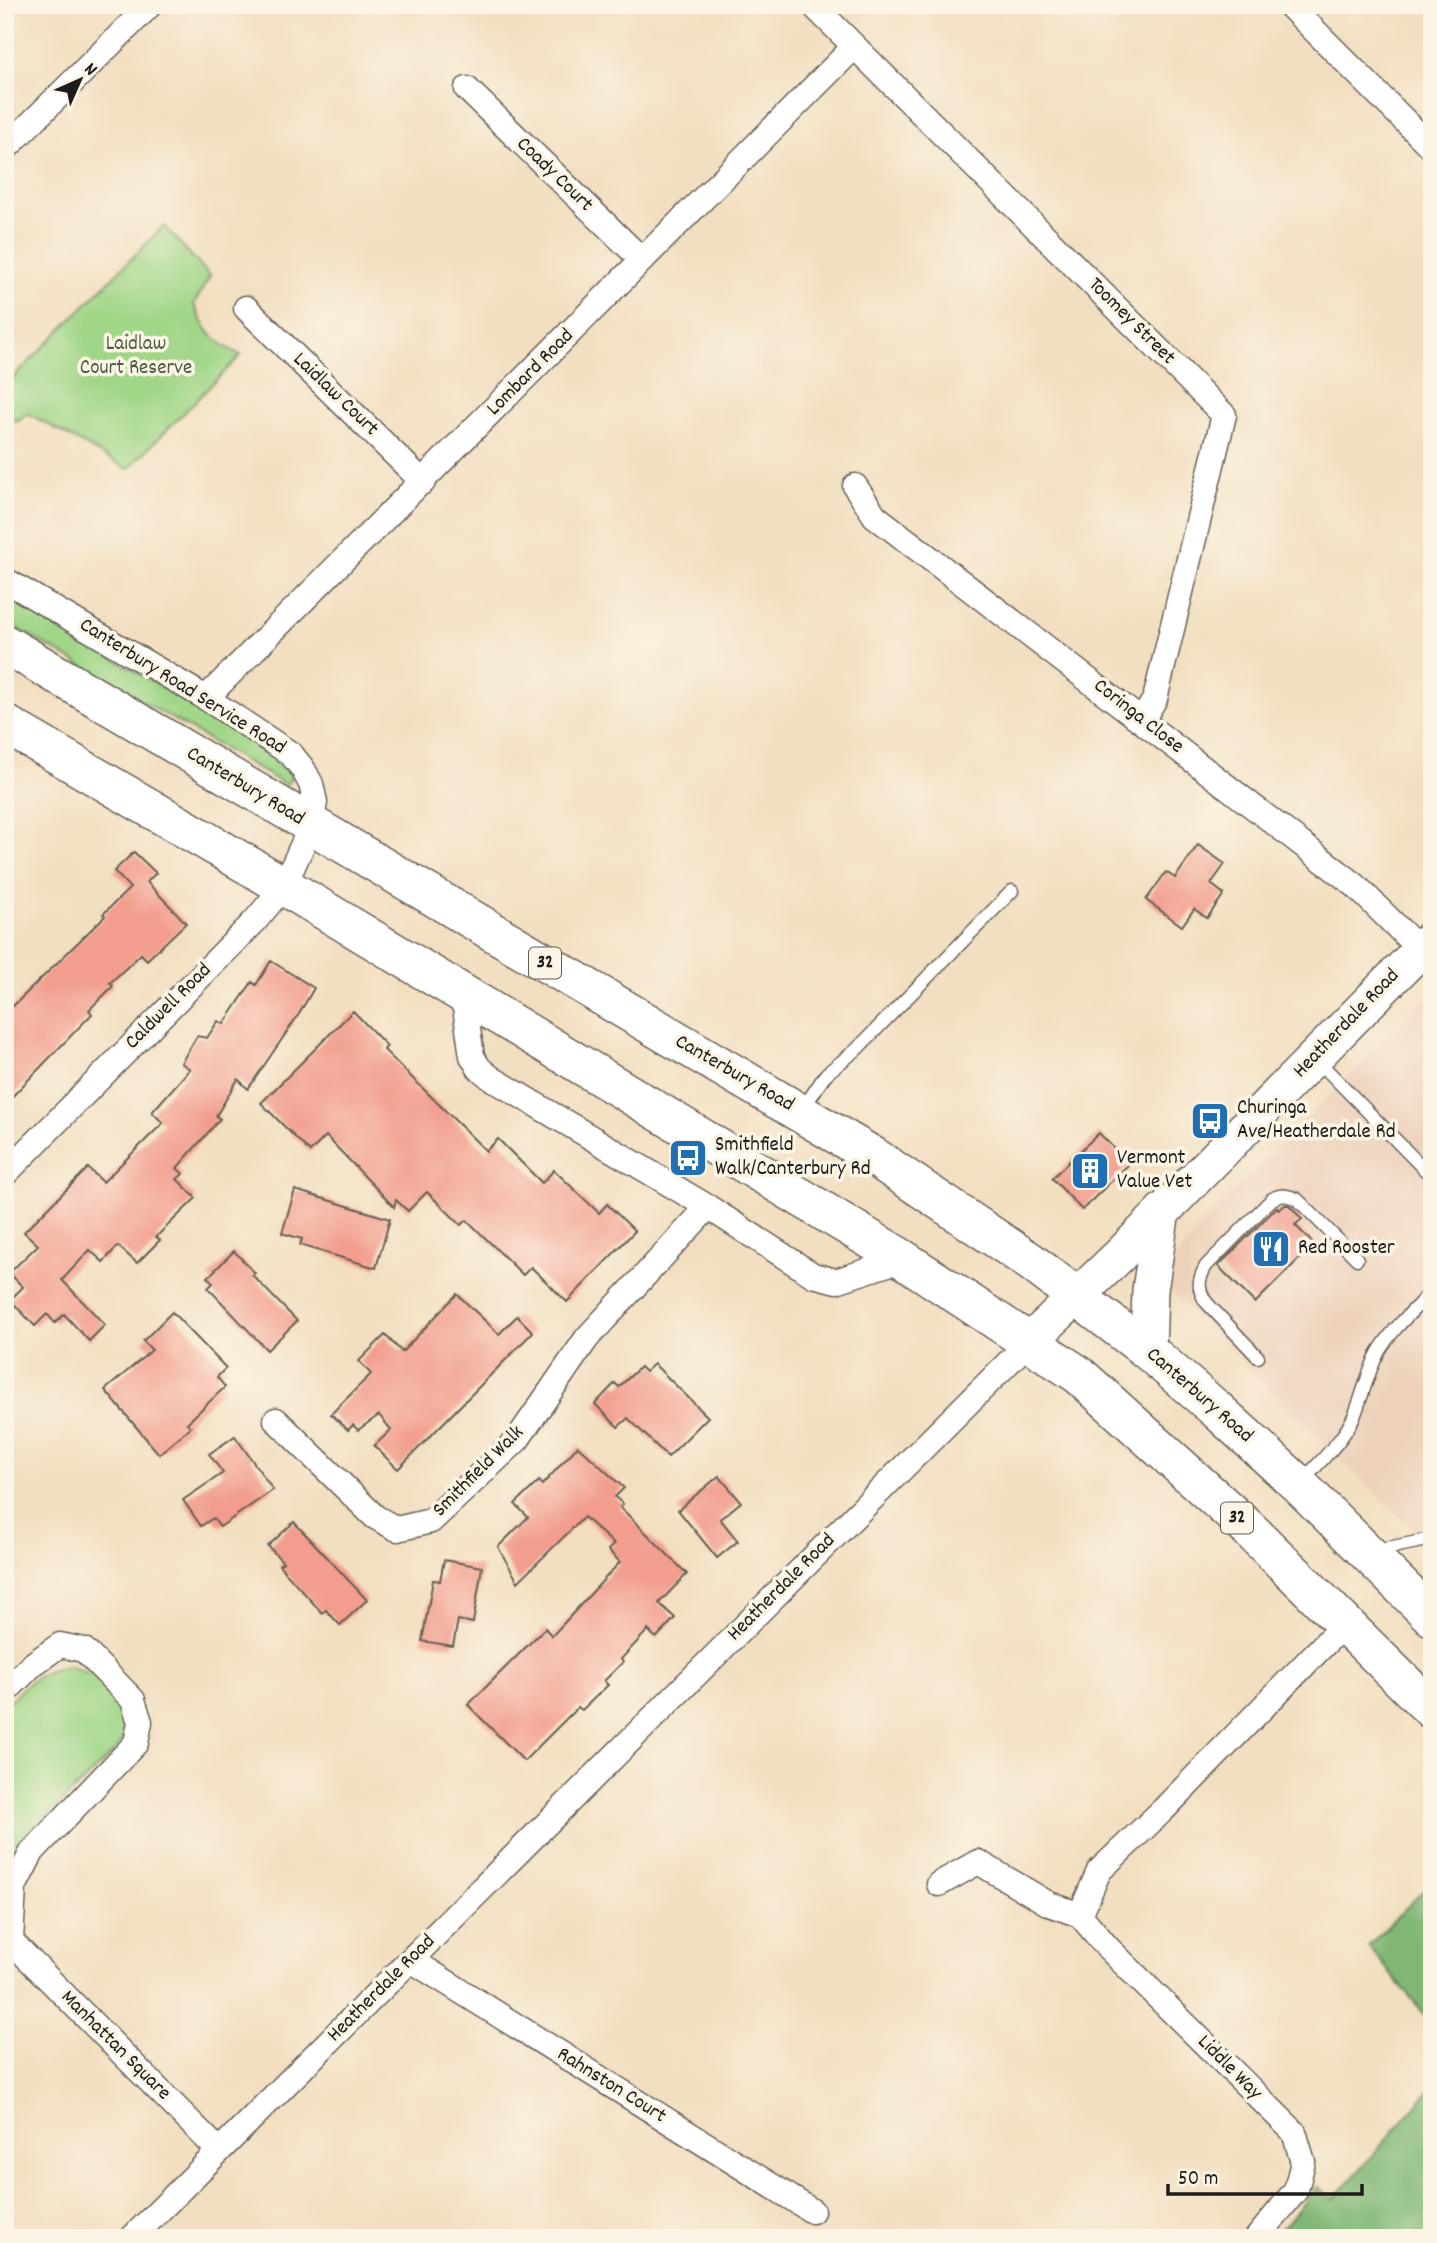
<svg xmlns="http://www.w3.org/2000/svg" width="1437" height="2243" font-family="Dekko,sans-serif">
<rect width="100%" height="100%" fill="#fcf5e5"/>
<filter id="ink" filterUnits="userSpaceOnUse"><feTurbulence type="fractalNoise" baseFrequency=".0143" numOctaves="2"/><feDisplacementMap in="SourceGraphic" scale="14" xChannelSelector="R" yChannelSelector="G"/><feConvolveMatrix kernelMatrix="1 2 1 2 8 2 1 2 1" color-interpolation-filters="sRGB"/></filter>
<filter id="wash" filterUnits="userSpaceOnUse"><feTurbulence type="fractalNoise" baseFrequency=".00686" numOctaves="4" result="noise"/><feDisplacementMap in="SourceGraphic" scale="28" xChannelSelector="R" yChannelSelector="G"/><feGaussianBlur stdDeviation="1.57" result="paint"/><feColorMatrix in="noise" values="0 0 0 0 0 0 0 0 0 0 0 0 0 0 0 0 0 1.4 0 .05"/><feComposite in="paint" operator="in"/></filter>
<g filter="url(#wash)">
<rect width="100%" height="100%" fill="#f2dec0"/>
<path fill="#edd1ba" d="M1432,993V1549L1164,1284L1183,1247L1202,1223Z"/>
<g fill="#a0d687" stroke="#5e7952" stroke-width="2">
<path d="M164,226L210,276L194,304C204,331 215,343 241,355L128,469L27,413L17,421L5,415V386Z"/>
<path d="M5,594L272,752L281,761L292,777L286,785L5,621Z"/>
<path d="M69,1666L97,1676L113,1694L123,1718L124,1736L115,1751L26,1836L16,1850L5,1873V1705C27,1684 38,1670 69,1666Z"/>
</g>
<g fill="#80b774" stroke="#4e6a48" stroke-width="2">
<path d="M1432,1882V2023L1368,1946Z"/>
<path d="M1432,2088V2238H1274L1317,2187L1334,2199Z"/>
</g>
<g id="blocks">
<g fill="#f29d8d">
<path d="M1198,845L1225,864L1211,884L1224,894L1207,918L1194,909L1182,926L1146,900L1166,872L1175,878Z"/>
<path d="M134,852L156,873L147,882L186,923L147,960L141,954L110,983L113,986L89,1010L92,1014L5,1104V1014L105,916L103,914L130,888L114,871Z"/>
<path d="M271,961L314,988L299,1014L248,1089L238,1079L216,1116L220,1119L177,1168L183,1174L177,1179L196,1198L156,1237L160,1240L137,1263L118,1246L103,1262L90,1250L62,1280L105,1325L89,1341L64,1314L55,1323L47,1314L35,1326L10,1300L23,1287L9,1273L38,1245L24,1232L88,1168L103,1182L163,1123L152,1112L190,1069L181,1063L197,1036L207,1038L218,1021L224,1024L252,982L256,985Z"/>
<path d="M353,1011L387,1046L384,1050L486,1151L498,1139L542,1183L554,1170L599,1213L607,1204L635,1231L567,1302L531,1267L523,1275L467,1220L461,1225L427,1192L408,1211L396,1200L394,1207L326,1136L310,1152L261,1103Z"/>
<path d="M1099,1133L1129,1164L1082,1210L1052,1178Z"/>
<path d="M295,1190L390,1219L376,1268L300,1245L302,1239L282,1233Z"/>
<path d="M1285,1205H1289L1302,1219L1295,1225L1314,1244L1255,1303L1218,1266L1277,1207L1279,1210Z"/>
<path d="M234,1251L255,1273L252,1275L297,1321L267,1350L208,1288L213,1283L208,1277Z"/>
<path d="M457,1294L499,1334L517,1316L533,1332L398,1469L374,1446L391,1430L379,1415L358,1430L353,1425L348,1430L331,1414L371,1374L359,1361L385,1335L402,1352Z"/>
<path d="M172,1312L226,1368L217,1377L225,1387L187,1423L191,1427L159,1454L105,1390L152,1350L143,1341Z"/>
<path d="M654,1364L708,1417L668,1457L628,1418L618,1427L595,1404L615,1383L619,1387L640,1367L645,1372Z"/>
<path d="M235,1436L273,1490L220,1527L213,1518L201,1526L183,1500L223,1473L209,1454Z"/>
<path d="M578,1446L624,1488L615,1497L623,1504L620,1507L687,1574L659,1603L675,1618L656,1638L648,1630L621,1659L623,1662L604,1681L608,1685L582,1710L578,1707L524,1761L468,1705L545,1628L552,1636L620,1562L608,1550L614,1544L584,1517L518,1582L498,1547L528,1517L515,1504L539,1481L542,1485Z"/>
<path d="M719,1476L741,1502L720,1519L738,1541L717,1558L678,1510Z"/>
<path d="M294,1522L367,1600L340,1625L326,1610L322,1613L279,1565L283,1562L268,1546Z"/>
<path d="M444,1560L482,1567L473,1623L458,1620L453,1646L422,1641L433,1580L440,1581Z"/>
</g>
</g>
</g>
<g filter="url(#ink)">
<use href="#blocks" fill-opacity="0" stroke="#676055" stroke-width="2"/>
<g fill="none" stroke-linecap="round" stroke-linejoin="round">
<g stroke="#676055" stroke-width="15">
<g id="service">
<path d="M1315,1058L1432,1177"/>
<path d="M802,1110L826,1074L856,1050L1012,891"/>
<path d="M1258,1357L1206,1302C1197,1288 1198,1280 1206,1266L1272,1199C1281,1194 1287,1195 1297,1199L1357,1259"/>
<path d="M1302,1482C1320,1461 1344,1440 1355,1414C1363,1394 1368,1372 1378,1353C1392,1329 1413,1311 1432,1291"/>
<path d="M1373,1551L1432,1539"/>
</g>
</g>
<g stroke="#676055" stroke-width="27">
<g id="minor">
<path d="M813,5L1224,415L1155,699L1142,720"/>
<path d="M1289,5L1432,148"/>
<path d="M467,89L642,260"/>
<path d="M5,149L150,5"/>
<path d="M246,308L423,482"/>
<path d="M855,486L875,516L1355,885L1420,950"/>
<path d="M5,580L206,698L291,754L303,769L311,784L315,802L311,826L284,886L255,921L5,1174"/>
<path d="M206,698L854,47"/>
<path d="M463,994L472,1056L479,1068L491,1078L708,1207L813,1275L836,1281L903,1259"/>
<path d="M276,1420L375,1517L397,1529L431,1521L517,1440L587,1338L708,1207"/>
<path d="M5,1692L33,1664L60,1645L84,1650L133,1700L140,1722L136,1743L32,1852L14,1887L11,1941"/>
<path d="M939,1884L978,1862L1049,1904L1080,1915"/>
<path d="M5,1935L219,2151"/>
<path d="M411,1960L812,2211"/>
<path d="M132,2238L1029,1342"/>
<path d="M1257,2238L1296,2190L1303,2162L1294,2132L1107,1947L1080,1915L1099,1871L1163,1810L1345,1623"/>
</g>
</g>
<g stroke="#676055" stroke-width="38">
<g id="secondary">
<path d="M1029,1342L1119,1256L1432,938"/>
<path d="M1148,1351L1150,1290L1162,1211"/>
</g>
</g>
<g stroke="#676055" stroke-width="41">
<g id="primary">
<path d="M5,644L873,1156L1031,1262L1148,1351L1217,1410L1299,1485L1432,1617"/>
<path d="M5,724L284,886L903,1259L1079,1375L1249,1529L1432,1710"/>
</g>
</g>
<use href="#service" stroke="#fff" stroke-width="12"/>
<use href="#minor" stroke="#fff" stroke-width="24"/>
<use href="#secondary" stroke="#fff" stroke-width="35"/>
<use href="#primary" stroke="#fff" stroke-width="38"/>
</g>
</g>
<defs>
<g id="bus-square" transform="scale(2.0125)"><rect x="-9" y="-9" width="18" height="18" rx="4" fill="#1f6fb2" stroke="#fcf5e5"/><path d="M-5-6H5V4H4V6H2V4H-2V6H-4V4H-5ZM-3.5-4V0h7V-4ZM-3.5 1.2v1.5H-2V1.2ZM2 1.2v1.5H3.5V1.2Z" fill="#fff"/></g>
<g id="building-square" transform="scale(2.0125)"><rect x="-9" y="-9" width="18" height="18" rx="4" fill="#1f6fb2" stroke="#fcf5e5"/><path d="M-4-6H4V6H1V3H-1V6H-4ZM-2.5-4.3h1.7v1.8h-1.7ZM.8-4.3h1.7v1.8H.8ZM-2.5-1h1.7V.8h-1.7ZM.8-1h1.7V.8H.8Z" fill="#fff"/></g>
<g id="restaurant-square" transform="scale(2.0125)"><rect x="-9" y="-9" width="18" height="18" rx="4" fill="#1f6fb2" stroke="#fcf5e5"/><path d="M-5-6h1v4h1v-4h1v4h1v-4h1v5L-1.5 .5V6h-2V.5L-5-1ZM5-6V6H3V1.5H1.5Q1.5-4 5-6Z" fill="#fff"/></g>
</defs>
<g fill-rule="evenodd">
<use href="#bus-square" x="1210" y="1121"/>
<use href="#bus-square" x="688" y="1158"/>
<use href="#building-square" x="1090" y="1171"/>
<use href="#restaurant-square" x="1271" y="1249"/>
</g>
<g text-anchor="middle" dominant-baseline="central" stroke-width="7" stroke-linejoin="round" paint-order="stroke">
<g fill="#fcf5e5" stroke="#5f5d58" stroke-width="2">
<rect x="529" y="947.5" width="32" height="31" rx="5"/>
<rect x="1221" y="1502.5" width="32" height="31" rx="5"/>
</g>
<g font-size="19" font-weight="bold" fill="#1c1c1c">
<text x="545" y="963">32</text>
<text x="1237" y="1518">32</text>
</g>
<g font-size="21" fill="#1c1c1c" stroke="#fcf5e5">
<text transform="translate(554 175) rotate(44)">Coady Court</text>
<text transform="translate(1131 322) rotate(45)">Toomey Street</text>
<text transform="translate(531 373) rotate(-45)">Lombard Road</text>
<text transform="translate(335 395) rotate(44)">Laidlaw Court</text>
<text transform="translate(182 687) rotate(32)">Canterbury Road Service Road</text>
<text transform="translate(1138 717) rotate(38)">Coringa Close</text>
<text transform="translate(245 787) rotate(31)">Canterbury Road</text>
<text transform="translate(169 1007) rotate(-45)">Caldwell Road</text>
<text transform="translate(1347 1024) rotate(-46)">Heatherdale Road</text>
<text transform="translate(734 1074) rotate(30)">Canterbury Road</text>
<text transform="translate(1199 1396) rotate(41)">Canterbury Road</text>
<text transform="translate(479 1472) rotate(-45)">Smithfield Walk</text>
<text transform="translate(782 1588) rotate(-45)">Heatherdale Road</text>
<text transform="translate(382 1989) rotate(-45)">Heatherdale Road</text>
<text transform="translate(115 2046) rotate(45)">Manhattan Square</text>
<text transform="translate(1229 2068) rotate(45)">Liddle Way</text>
<text transform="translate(611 2086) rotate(32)">Rahnston Court</text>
</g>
<g font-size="21" fill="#4a5d41" stroke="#fcf5e5">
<text x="136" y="345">Laidlaw<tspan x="136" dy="24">Court Reserve</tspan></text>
</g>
<g font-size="21" fill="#1c1c1c" stroke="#fcf5e5" text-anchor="start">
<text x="1237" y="1109">Churinga<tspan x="1237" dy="24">Ave/Heatherdale Rd</tspan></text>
<text x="715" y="1146">Smithfield<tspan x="715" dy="24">Walk/Canterbury Rd</tspan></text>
<text x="1117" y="1159">Vermont<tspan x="1117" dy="24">Value Vet</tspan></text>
<text x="1298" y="1249">Red Rooster</text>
</g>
</g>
<rect width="1437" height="2243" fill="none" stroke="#fcf5e5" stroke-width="28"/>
<g transform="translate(80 80) rotate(45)" stroke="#fcf5e5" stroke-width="5" paint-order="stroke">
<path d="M0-5L12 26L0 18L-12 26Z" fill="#1c1c1c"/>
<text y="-10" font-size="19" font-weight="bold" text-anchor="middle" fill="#1c1c1c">N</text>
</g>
<path d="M1168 2184v10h194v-10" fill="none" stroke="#1c1c1c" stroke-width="3.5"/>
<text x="1178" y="2184" font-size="21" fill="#1c1c1c" stroke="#fcf5e5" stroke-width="5" paint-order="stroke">50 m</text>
</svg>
